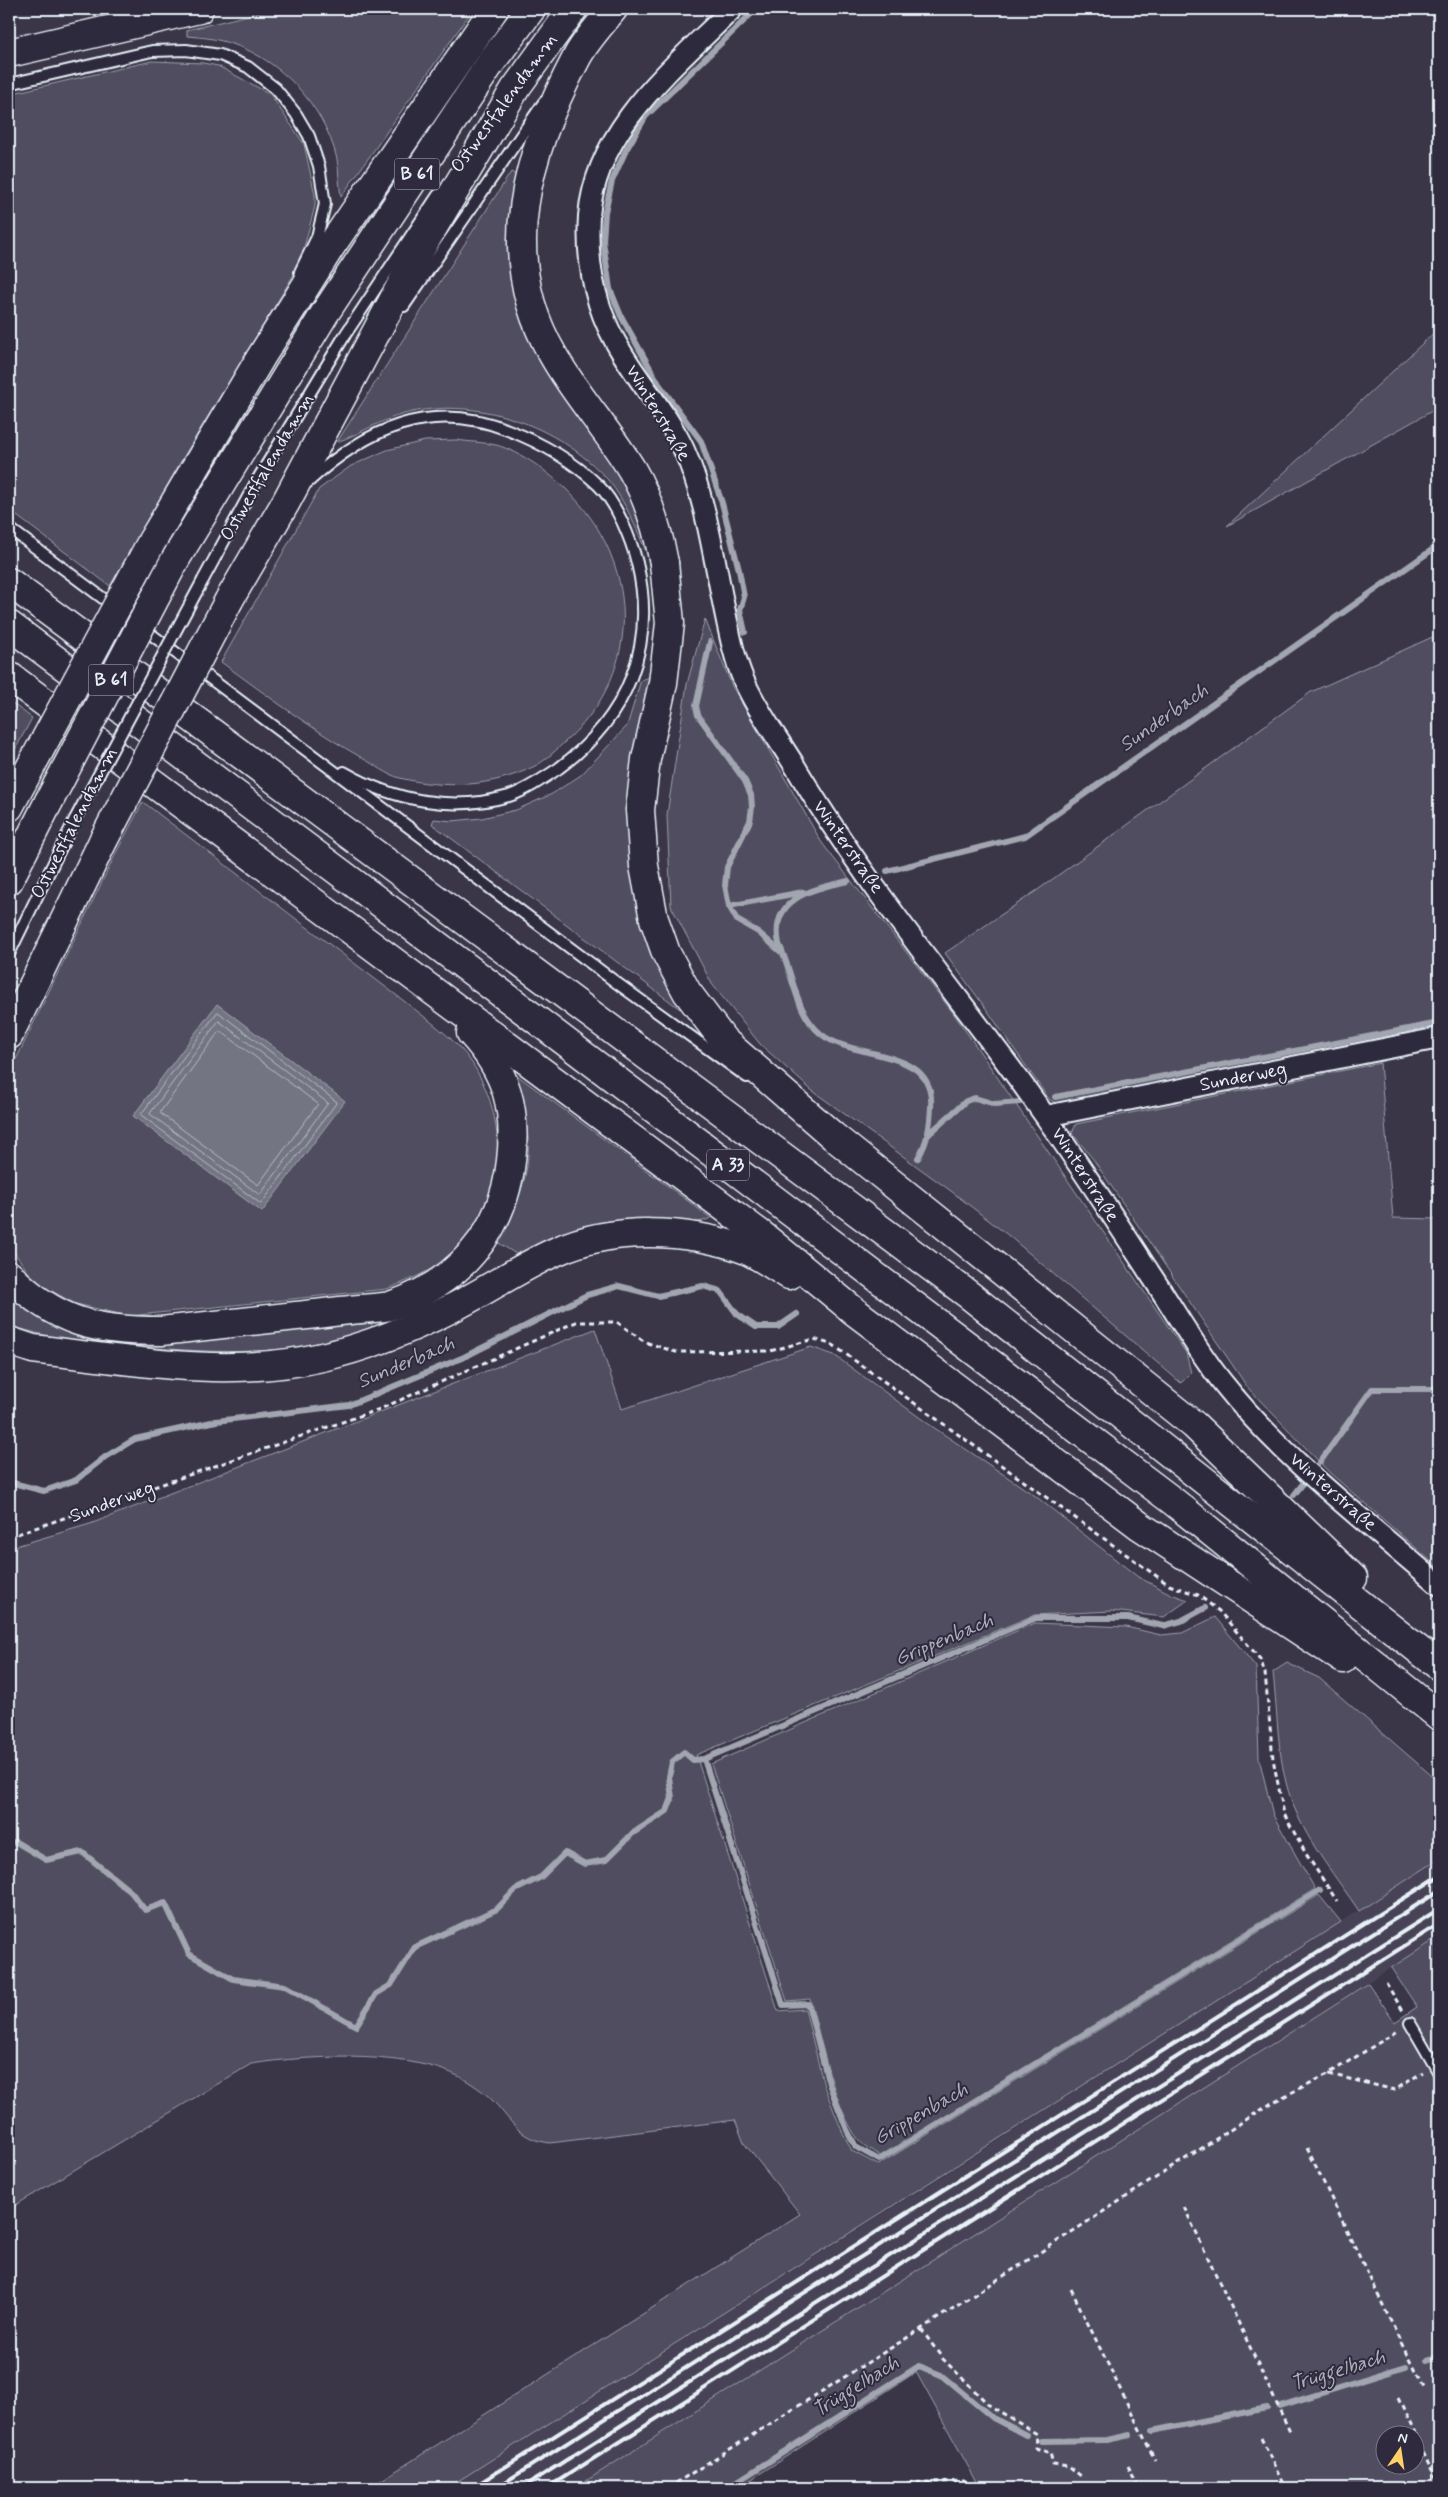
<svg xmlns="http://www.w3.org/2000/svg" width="1448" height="2497" font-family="Mynerve,sans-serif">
<rect width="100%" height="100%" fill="#3a3648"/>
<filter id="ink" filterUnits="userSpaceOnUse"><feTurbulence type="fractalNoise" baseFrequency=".02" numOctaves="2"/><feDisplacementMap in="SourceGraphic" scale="10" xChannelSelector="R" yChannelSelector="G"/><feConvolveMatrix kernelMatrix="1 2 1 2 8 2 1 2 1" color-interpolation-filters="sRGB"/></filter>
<g filter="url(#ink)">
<path fill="#464354" d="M1439,1859V1937L575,2488H447L949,2172Z"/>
<g fill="#504e5f" stroke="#9ca0ac" fill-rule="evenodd">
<path d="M273,9H473L341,197C339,185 339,171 337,159C324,104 276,54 222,41C211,38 199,37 187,36V30Z"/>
<path d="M152,61L203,63L218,66L270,94L304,144L315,195V206L299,266L184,456L110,586L9,510V94Z"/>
<path d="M511,172L515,174L510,221V262L542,362L566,401L621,478L635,507L650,552L647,554C636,528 626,502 608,480C559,425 475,395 404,414C380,420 360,434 337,442Z"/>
<path d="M1439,328V407L1227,526Z"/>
<path d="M456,440C469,442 483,442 496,445C522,452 548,472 567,490C639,561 645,669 568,739C558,748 546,761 533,767C492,787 444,789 400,778C388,775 375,765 364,759C314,731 268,696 221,662L319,489L351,466L387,450L425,441Z"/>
<path d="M705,619L732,686L822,843L954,1014L1186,1353L1191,1373L1181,1383L1009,1236L951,1191L810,1089L760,1044L712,984L671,906L667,815L687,684Z"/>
<path d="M1439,634V1028L1059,1105L1049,1099L987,1010L945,953L1039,889L1311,692Z"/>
<path d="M653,676L634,756L682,1007L680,1009L432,824L434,819L452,821L482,818L516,810L552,794L581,775L627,726L641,680Z"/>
<path d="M9,701L32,718L9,761Z"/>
<path d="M143,802L417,1011C437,1027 458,1042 472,1063C513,1127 505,1211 445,1260C427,1273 407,1281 387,1289L129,1316L76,1304L46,1288L29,1273L9,1245V1074L117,851Z"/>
<path d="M1380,1063L1393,1218L1439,1219V1568L1330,1473L1248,1388L1093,1159L1072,1133L1076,1124Z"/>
<path d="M514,1073L711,1218C688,1229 662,1217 638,1219C594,1222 557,1238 516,1254L497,1242C532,1179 539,1144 511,1076Z"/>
<path d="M9,1296L27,1311L61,1330L94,1341L144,1345L371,1323L373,1328C355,1333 336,1339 318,1343C265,1355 209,1352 155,1348C105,1345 56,1341 9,1325Z"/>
<path d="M595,1329L622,1409L811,1347L834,1355L930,1425L1034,1495L1138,1577L1171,1594L1188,1600L1164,1617L1112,1611L1034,1615L696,1755L778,2011L805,2009L824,2086L842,2131L852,2151L878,2165L1319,1895L1341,1922L447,2488H369L800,2214L744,2143L735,2120L550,2143C544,2142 537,2141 531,2138C515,2131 505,2113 493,2101C487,2094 479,2089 472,2084C423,2049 309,2055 251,2064L9,2209V1548L90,1524Z"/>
<path d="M1215,1617L1256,1667L1259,1758L1273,1815L1315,1889L880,2156C874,2151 864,2147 859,2140C834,2109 821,2038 810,1999L787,2001L711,1764L1035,1623L1126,1627L1161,1635L1182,1633Z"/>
<path d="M1287,1663L1319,1678L1439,1782V1859L1359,1911C1337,1878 1309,1845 1294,1807C1277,1766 1278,1716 1273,1672Z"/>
<path d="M1439,1937V2488H980L916,2372L738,2488H575L1368,1983L1395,2022L1417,2007L1391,1968ZM1386,2434H1416V2464H1386Z"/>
</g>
<path fill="#737482" stroke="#a2a6b1" d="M217,1004L345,1101L262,1212L133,1116Z"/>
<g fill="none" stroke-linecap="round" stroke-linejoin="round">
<g stroke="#b9bfc9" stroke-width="1">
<path d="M218,1012L337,1102L261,1204L141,1115Z"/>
<path d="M219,1021L328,1103L260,1195L150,1114Z"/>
<path d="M219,1032H222L318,1104L258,1185L160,1113Z"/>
</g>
<g stroke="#a2a6b1" stroke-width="6">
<path d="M745,632L740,610L744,597L739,570L722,503L701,441L659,384L621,316L610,289L603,241L605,212L612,181L626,150L646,116L756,9"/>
<path d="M710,642L696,706L698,715L745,781L751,795L752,807L750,821L727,867L725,885L729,906L737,920L758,932L781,952"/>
<path d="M887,871L1025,836L1439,545"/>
<path d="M848,881C814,889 769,897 779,944C793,972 795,1013 821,1034C854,1061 936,1046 931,1107C930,1126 928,1141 918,1158"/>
<path d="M729,906L803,892"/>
<path d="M1055,1097L1439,1023"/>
<path d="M929,1134L966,1101L975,1098L995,1104L1020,1102"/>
<path d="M1320,1462L1372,1389H1439"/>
<path d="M9,1482L44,1491L76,1480L105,1457L135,1439L216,1421L349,1405L464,1357L587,1295L619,1286L658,1296L703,1286L720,1291L737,1314L756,1327H778L797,1314"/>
<path d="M1294,1495L1305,1481"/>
<path d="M704,1759L783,2005L808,2004L829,2084L847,2130L856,2147L879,2160L1320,1890"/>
<path d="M9,1843L16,1842L46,1860L82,1852L131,1892L145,1910L165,1903L189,1954L233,1979L285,1986L356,2026L376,1994L391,1985L415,1947L497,1909L515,1890L541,1877L565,1853L585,1864L606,1860L633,1833L667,1811L672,1798L669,1777L672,1762L684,1752L693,1760L704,1759L1036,1618H1128L1163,1626L1181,1621L1205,1608"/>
<path d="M1427,2360L1439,2356"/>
<path d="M1280,2406L1406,2367"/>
<path d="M1152,2431L1267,2408"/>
<path d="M1042,2441L1107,2440L1130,2435"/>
<path d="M727,2488L919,2366L941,2375L993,2418L1026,2435"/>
</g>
<g stroke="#e8f1f8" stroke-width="14">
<g id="service">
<path d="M9,84L152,51L186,50L220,55L248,67L276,89L296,114L309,136L319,166L325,204L317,237L300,272"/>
<path d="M404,306L544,102"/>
<path d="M308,482C366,429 430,399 508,430C542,443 572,460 598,485C616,502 631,539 637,563C657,646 627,718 559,768C544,778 527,790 509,796C453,812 394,801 344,772"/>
<path d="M9,528L621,986L747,1077"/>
<path d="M203,580L256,482L345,335L438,195"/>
<path d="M9,954L75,819"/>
<path d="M1410,2023L1439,2073"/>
</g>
</g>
<g stroke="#e8f1f8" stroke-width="24">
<g id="minor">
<path d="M732,9C674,67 596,128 589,216C586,265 596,312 622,353C642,386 668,415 684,450C706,499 713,554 724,607C729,631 734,658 744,681C757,710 776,736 793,763C856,870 935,967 1009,1066C1059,1133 1104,1202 1149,1272C1174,1309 1195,1348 1223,1383C1284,1460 1366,1521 1439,1585"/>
<path d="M1046,1116L1439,1038"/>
</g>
</g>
<g stroke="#e8f1f8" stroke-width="31">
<g id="trunk">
<path d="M613,9C601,24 586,40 577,57C527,152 495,256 553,355C576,396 608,430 632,470C649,499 658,531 664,563"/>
<path d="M229,600L286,502L422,246L515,89L573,9"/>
<path d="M9,1035L103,841"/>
</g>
</g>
<g stroke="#e8f1f8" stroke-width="31">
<g id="motorway">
<path d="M9,53L199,9"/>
<path d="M152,541L261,357L331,246L494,9"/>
<path d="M175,560L325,313L492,61L531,9"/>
<path d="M664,563L670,623L663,683L646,759L640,810L644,866L654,919L666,953L687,992L724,1041L833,1136L1194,1425L1353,1578"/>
<path d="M9,582L969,1295L1439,1666"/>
<path d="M9,625L505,996L1174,1502L1439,1716"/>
<path d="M9,676L763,1236L854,1311L1140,1526L1343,1659"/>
<path d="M9,807L23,781"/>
<path d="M9,880L49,801"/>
<path d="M9,1275C56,1323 96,1331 161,1331C206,1326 251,1321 296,1316C317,1314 339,1311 360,1309C370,1308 381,1308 390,1306C458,1283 503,1233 511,1161C517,1109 507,1072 471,1033"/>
<path d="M9,1341L33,1349C127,1360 228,1379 322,1357C367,1347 411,1329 452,1308C488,1290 520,1267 557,1251C613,1226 687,1229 744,1249C759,1255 775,1267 789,1275"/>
</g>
</g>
<g stroke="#e8f1f8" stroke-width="3" stroke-dasharray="5 4" stroke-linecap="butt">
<path d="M9,1537L380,1409L576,1322H617L645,1342L676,1352L770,1351L814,1339L833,1345L1169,1585L1198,1595L1219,1611L1260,1659L1265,1673L1273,1759L1284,1814L1306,1854L1337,1901"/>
<path d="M1386,1983L1403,2011"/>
<path d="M1329,2074L1395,2090L1423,2072"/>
<path d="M1307,2148L1424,2390"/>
<path d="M1184,2207L1290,2432"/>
<path d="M1071,2289L1155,2460"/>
<path d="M921,2329L943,2359L989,2405L1037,2434L1036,2448L1050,2453L1053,2464L1069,2466L1082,2477"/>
<path d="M1398,2398L1415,2434"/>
<path d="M1416,2435L1439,2487"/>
<path d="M1261,2438L1285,2488"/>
<path d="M1128,2466L1139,2488"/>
<path d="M668,2488L921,2329L1275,2101L1328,2074L1398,2031"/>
<path d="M901,2488L904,2483L964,2481L971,2488"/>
</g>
<use href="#service" stroke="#2f2a3d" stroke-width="10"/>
<use href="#minor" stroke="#2f2a3d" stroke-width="20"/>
<use href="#trunk" stroke="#2f2a3d" stroke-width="28"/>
<use href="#motorway" stroke="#2f2a3d" stroke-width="28"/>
<g stroke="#e8f1f8" stroke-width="4">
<path d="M472,2488L1439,1876"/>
<path d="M496,2488L1439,1891"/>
<path d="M522,2488L1439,1909"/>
<path d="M547,2488L1439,1924"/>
</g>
<g stroke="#e8f1f8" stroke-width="14" stroke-linecap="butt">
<path id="service-bridge" d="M75,819L203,580"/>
</g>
<g stroke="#e8f1f8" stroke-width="31" stroke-linecap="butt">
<path id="trunk-bridge" d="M103,841L229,600"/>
</g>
<g stroke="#e8f1f8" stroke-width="31" stroke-linecap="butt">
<g id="motorway-bridge">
<path d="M23,781L152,541"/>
<path d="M49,801L175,560"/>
</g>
</g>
<use href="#service-bridge" stroke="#2f2a3d" stroke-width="10"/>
<use href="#trunk-bridge" stroke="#2f2a3d" stroke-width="28"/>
<use href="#motorway-bridge" stroke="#2f2a3d" stroke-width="28"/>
</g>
</g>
<g text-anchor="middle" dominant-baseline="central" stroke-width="4" stroke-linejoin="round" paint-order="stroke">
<g fill="#2f2a3d" stroke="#b0b5c0" stroke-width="1">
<rect x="394.5" y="158.5" width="45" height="31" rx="4"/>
<rect x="88.5" y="664.5" width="45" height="31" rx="4"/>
<rect x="707" y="1149.5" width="42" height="31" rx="4"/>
</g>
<g font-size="18" font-weight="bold" fill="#e8f1f8">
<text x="417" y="174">B 61</text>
<text x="111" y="680">B 61</text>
<text x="728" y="1165">A 33</text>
</g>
<g font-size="19" fill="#e8f1f8" stroke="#2f2a3d">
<text transform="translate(504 103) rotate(-54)">Ostwestfalendamm</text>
<text transform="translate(658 413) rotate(59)">Winterstraße</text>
<text transform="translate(267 467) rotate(-60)">Ostwestfalendamm</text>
<text transform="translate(74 823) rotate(-63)">Ostwestfalendamm</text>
<text transform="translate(848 847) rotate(55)">Winterstraße</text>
<text transform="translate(1243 1077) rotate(-11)">Sunderweg</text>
<text transform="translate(1085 1175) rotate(57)">Winterstraße</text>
<text transform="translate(1333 1492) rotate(41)">Winterstraße</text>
<text transform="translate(112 1502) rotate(-20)">Sunderweg</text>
</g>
<g font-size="20" font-style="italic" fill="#aeb2bd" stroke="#2f2a3d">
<text transform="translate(1164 718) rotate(-35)">Sunderbach</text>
<text transform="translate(406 1363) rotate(-23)">Sunderbach</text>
<text transform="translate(944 1640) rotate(-23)">Grippenbach</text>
<text transform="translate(921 2114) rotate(-30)">Grippenbach</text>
<text transform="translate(1338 2371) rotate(-17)">Trüggelbach</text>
<text transform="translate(856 2387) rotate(-32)">Trüggelbach</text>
</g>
</g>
<rect width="1448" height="2497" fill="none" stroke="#2f2a3d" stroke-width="30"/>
<rect x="15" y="15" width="1418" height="2467" fill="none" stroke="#e8f1f8" stroke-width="2" filter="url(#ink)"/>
<g transform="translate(1400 2450) rotate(13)"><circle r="24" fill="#2f2a3d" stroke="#797a88"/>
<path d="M0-4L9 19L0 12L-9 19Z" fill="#ffd166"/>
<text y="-8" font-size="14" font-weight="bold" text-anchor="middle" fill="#e8f1f8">N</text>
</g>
</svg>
